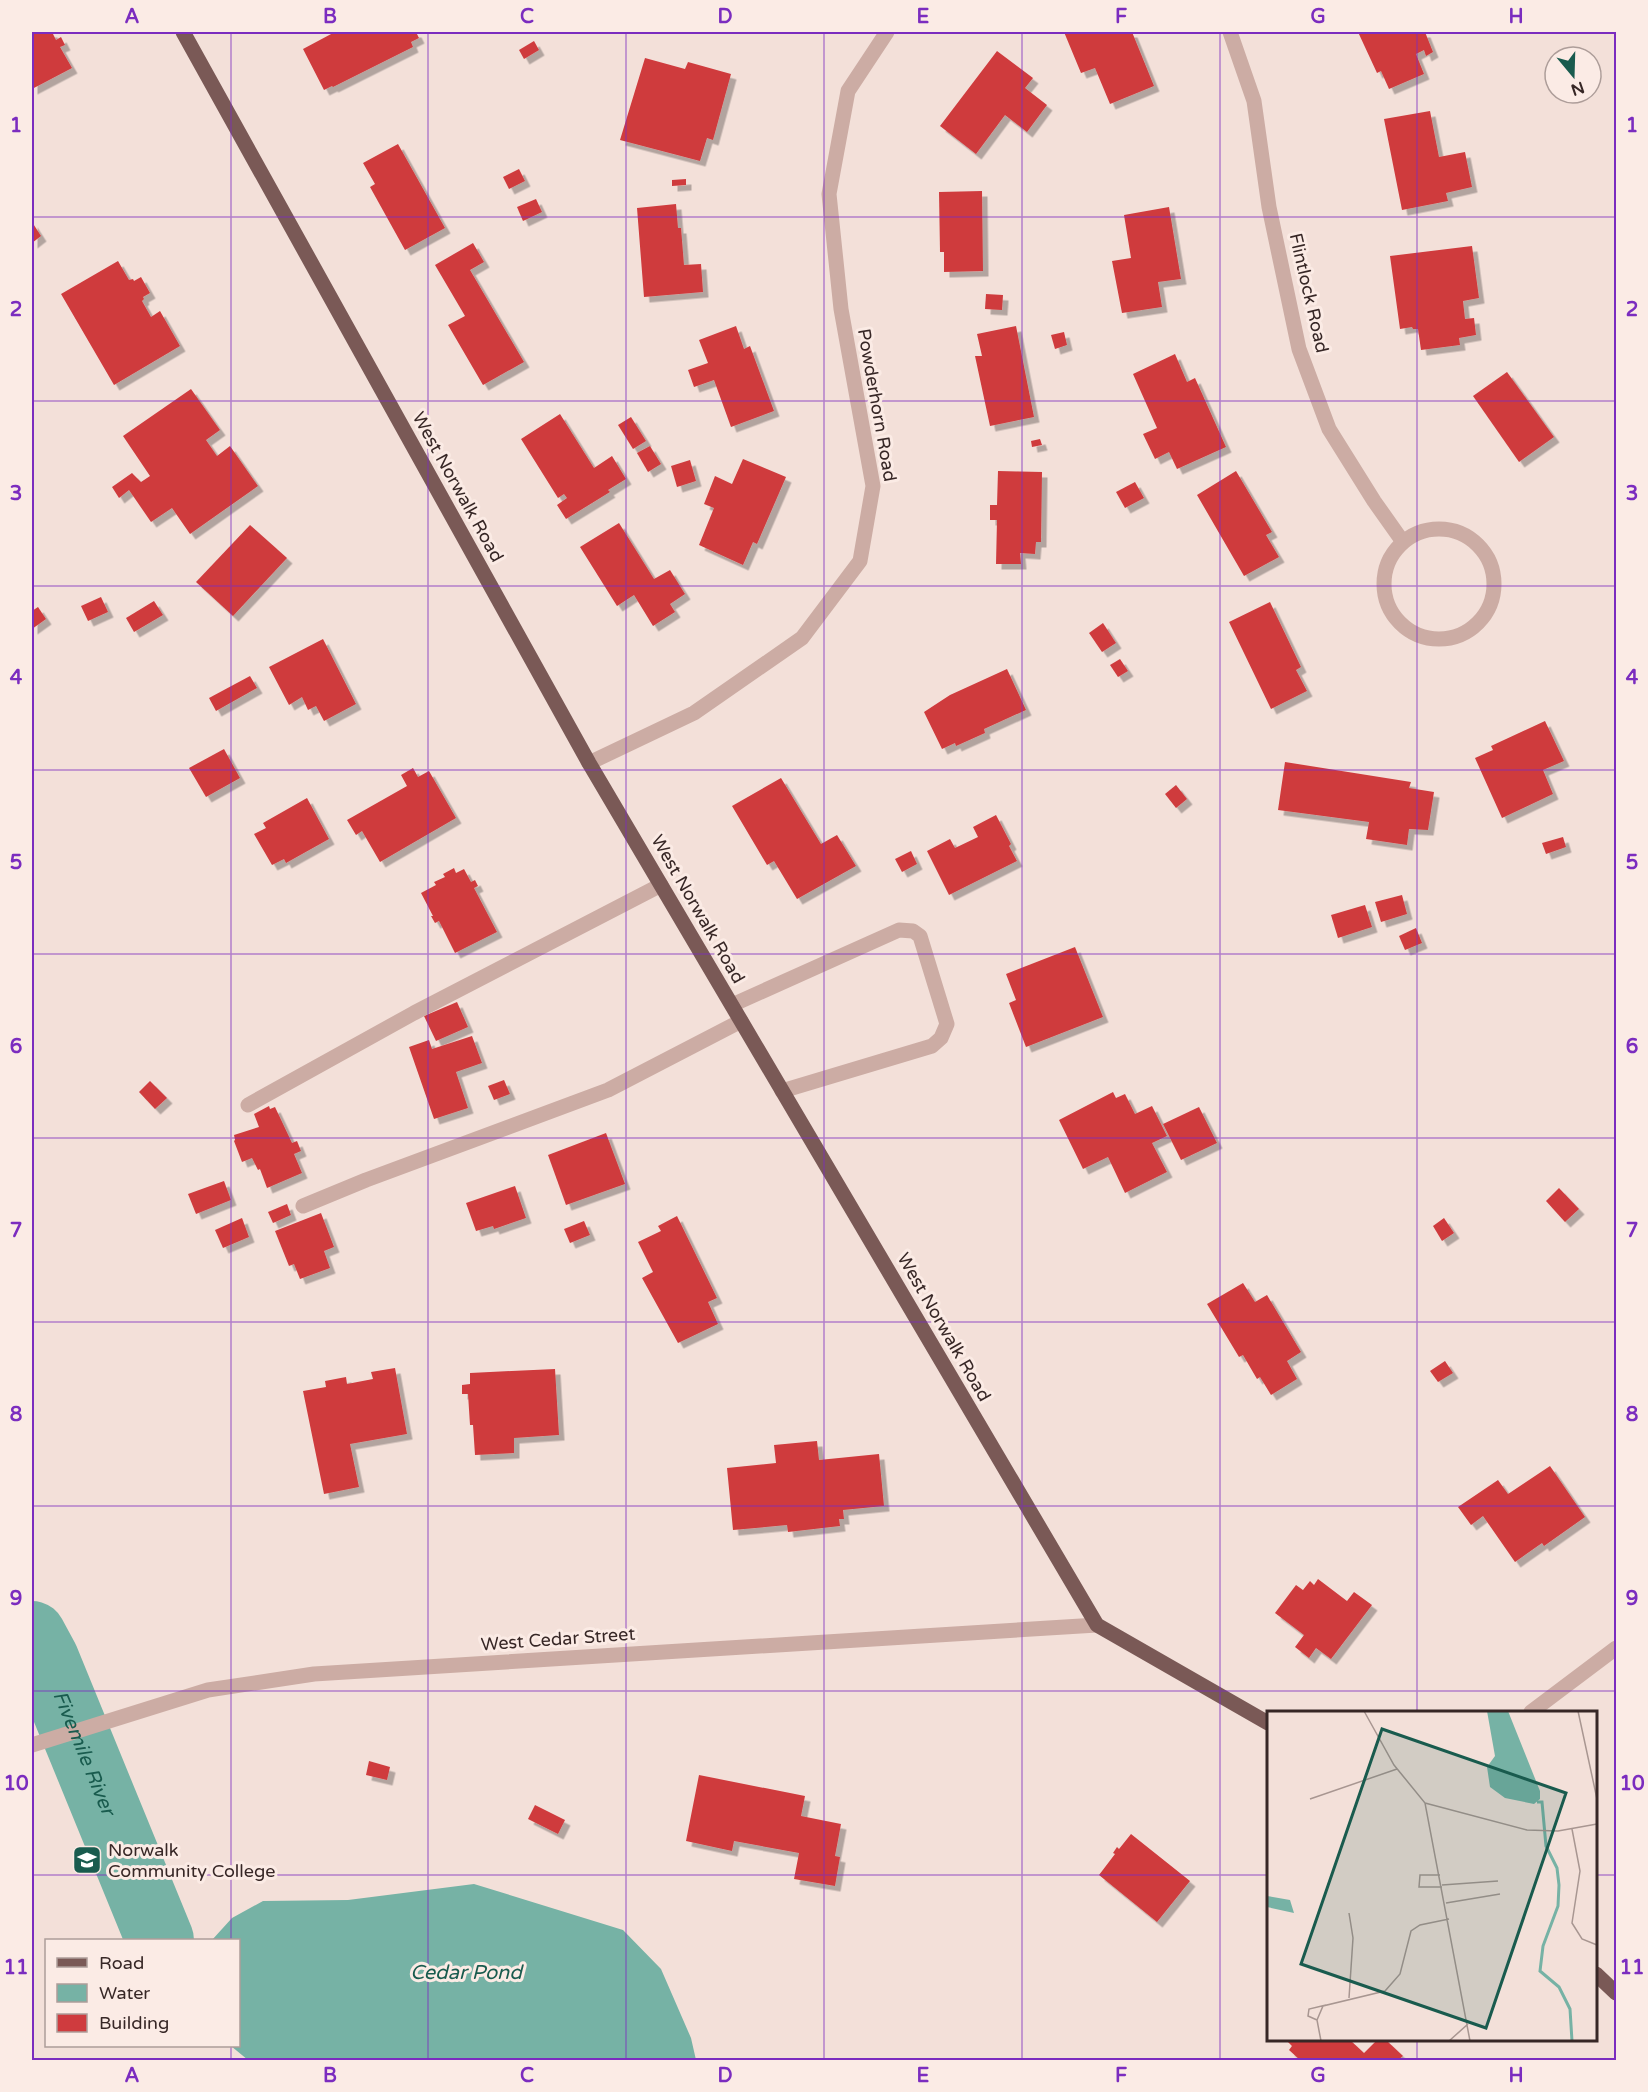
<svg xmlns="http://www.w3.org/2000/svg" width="1648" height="2092" font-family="'Varela Round',sans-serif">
<defs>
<filter id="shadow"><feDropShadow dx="5.5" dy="5.5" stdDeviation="0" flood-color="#0004"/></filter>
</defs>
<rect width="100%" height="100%" fill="#f3e0d9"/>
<path fill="#76b2a5" d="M474,1884L623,1930L661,1969L691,2038L696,2060H248L231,2046H238V1940H212L232,1918L263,1901L348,1900Z"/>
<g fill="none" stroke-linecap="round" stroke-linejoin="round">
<path stroke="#76b2a5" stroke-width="68" id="s1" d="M32,1635L45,1659L160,1940"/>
</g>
<g fill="#cf3b3e" filter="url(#shadow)">
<path d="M32,32H52L56,40L61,37L65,45L60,47L72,68L32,89Z"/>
<path d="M333,32H404L405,33L416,32L419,38L411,42L413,47L333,87L332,86L324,90L303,49L333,33Z"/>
<path d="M1064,32H1132L1154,86L1110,104L1095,68L1081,73Z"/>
<path d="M1358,32H1425L1433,52L1426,56L1424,50L1416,54L1424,74L1389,89L1381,71L1377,73Z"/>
<path d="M534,41L539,50L524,59L519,50Z"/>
<path d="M997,51L1033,78L1025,88L1047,105L1027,132L1005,115L976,154L940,126Z"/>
<path d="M645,58L685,69L688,62L731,74L713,140L707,138L700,161L620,140Z"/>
<path d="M1430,111L1439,157L1465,152L1472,187L1446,193L1448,201L1402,210L1384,119Z"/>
<path d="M398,144L445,228L405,250L370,187L375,184L363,163Z"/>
<path d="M519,169L525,181L509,189L503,177Z"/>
<path d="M686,179V185L672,186V180Z"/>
<path d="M982,191L983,271L944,272V252H940L939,192Z"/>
<path d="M536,199L542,212L523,221L517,207Z"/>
<path d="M676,204L678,228H681L684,265L701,264L703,292L644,297L637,208Z"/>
<path d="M1169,207L1181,279L1158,282L1162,307L1122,313L1112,261L1131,258L1124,215Z"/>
<path d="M32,222L41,236L32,243Z"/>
<path d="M473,243L484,262L470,270L524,362L483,385L448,325L465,316L435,265Z"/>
<path d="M1472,246L1479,298L1463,301L1465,319L1474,318L1476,335L1459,338L1460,345L1421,350L1418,329H1413L1412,327L1400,329L1390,256Z"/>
<path d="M118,261L129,280L133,279L134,281L141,277L150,293L143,297L144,299L142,301L151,317L160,311L180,346L114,385L61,294Z"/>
<path d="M986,294L1003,295L1002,310L985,309Z"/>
<path d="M736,326L744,349L750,346L774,411L731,427L714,380L694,387L688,370L708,363L699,340Z"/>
<path d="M1016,326L1034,417L990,426L975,356H982L977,334Z"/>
<path d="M1064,332L1067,345L1055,349L1051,335Z"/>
<path d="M1175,354L1187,382L1195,378L1226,447L1177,469L1169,452L1155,459L1143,434L1157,428L1133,374Z"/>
<path d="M1507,372L1554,437L1519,462L1473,396Z"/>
<path d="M191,389L220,430L206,440L217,456L230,446L258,486L190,534L172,508L151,522L129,490L119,498L112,487L132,473L141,482L150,476L123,436Z"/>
<path d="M560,414L594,468L612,456L626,479L608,490L610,492L566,519L557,505L567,498L564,494L558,498L521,439Z"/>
<path d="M631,417L646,441L633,449L618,425Z"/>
<path d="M1040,439L1042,445L1032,447L1031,441Z"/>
<path d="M650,446L661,464L648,472L637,453Z"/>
<path d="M743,459L786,477L757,544L753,542L743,565L699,545L714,508L704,504L715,476L732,484Z"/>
<path d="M690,460L696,481L677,487L671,466Z"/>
<path d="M998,471L1042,472L1041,542H1036L1035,554L1020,553L1021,564H996L997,520H990V505H997Z"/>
<path d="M1236,471L1272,532L1266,535L1279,557L1244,576L1197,495Z"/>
<path d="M1135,482L1144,498L1125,508L1116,492Z"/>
<path d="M619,523L654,579L670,570L685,594L670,604L675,612L653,626L634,595L617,606L580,547Z"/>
<path d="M250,525L287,558L233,616L196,582Z"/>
<path d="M101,597L108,612L88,621L81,606Z"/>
<path d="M154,601L163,615L134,632L126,618Z"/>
<path d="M1270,602L1301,667L1296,670L1307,691L1271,709L1229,622Z"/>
<path d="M38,607L46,619L32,629V611Z"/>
<path d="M1103,623L1116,643L1102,652L1089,633Z"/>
<path d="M323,639L356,704L324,721L316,706L308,710L302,697L289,705L269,667Z"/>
<path d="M1120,659L1128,671L1118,677L1110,665Z"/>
<path d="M1007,669L1026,710L984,729L985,733L956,746L955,743L942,749L924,712L950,695Z"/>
<path d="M250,676L257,688L216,711L209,698Z"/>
<path d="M1545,721L1564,761L1543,770L1553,794L1502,818L1475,758L1493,750L1491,746Z"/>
<path d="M224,749L240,778L206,797L189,768Z"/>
<path d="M1285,762L1411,782L1409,788L1434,792L1428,830L1409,829L1407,845L1366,839L1369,822L1278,810Z"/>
<path d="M413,768L418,777L429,771L456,818L380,862L362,831L356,835L347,820L407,786L401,775Z"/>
<path d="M781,778L821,844L837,835L856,866L797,899L774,861L767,865L732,806Z"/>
<path d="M1176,785L1187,799L1176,808L1165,794Z"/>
<path d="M307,798L329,839L286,863L284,859L272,865L254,834L266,828L263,823Z"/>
<path d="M996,815L1011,844L1009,846L1017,861L949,895L927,851L950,839L955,848L978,837L973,827Z"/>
<path d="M1563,837L1566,847L1546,854L1542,843Z"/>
<path d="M911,851L917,864L902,872L895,859Z"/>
<path d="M454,868L456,873L464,869L471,882L475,880L478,886L474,888L497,932L455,953L439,921L435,923L431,916H433L421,893L436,885L434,882L445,877L443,874Z"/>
<path d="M1402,895L1407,914L1381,922L1375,902Z"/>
<path d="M1365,905L1372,927L1338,938L1331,915Z"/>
<path d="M1416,928L1422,943L1405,950L1399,936Z"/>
<path d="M1075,947L1103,1017L1026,1047L1009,1003L1016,1000L1006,974Z"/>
<path d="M457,1002L468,1027L436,1041L424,1016Z"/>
<path d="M472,1036L482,1063L456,1072L468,1108L434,1119L409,1047L429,1040L432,1049Z"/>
<path d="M504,1080L510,1094L494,1100L488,1086Z"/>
<path d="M150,1081L167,1098L155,1109L139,1092Z"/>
<path d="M1113,1092L1116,1098L1125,1094L1135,1114L1152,1106L1167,1136L1152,1143L1167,1172L1125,1193L1108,1157L1083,1169L1059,1120Z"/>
<path d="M269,1106L270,1109L275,1107L292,1143L297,1141L301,1151L294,1154L302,1173L267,1188L260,1169L258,1170L252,1158L242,1162L234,1141L235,1140L234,1135L259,1127L254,1114Z"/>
<path d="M1199,1107L1217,1143L1181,1160L1163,1124Z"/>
<path d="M606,1133L625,1184L566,1205L548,1155Z"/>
<path d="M224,1181L231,1200L196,1214L188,1194Z"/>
<path d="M515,1186L526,1218L494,1229L493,1226L476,1231L466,1203Z"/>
<path d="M1559,1188L1579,1209L1565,1222L1546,1201Z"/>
<path d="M287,1204L291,1215L273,1223L268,1212Z"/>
<path d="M321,1213L334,1247L324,1251L330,1268L300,1279L294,1264L289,1266L275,1231Z"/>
<path d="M677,1216L717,1298L708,1302L718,1324L678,1343L642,1278L653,1272L638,1242L661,1231L658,1226Z"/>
<path d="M242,1218L249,1237L223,1248L215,1230Z"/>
<path d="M1444,1218L1454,1233L1442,1241L1433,1226Z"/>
<path d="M584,1221L590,1235L570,1243L564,1229Z"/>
<path d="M1243,1283L1255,1302L1267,1295L1301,1352L1287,1361L1297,1379L1271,1395L1260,1377L1257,1379L1243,1355L1239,1357L1207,1304Z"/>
<path d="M1445,1361L1453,1373L1438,1382L1430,1371Z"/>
<path d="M395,1368L407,1434L350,1444L359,1487L324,1494L303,1391L326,1387L325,1381L346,1377L347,1384L373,1379L371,1372Z"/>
<path d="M555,1369L559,1435L514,1438V1453L475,1455L473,1425H470L468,1394H462V1385L470,1384V1373Z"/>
<path d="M817,1441L819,1460L879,1454L884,1506L843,1510L844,1519H839L840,1526L788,1532L787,1525L733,1530L727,1468L776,1463L774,1445Z"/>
<path d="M1550,1466L1585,1517L1544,1546L1542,1543L1515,1562L1483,1516L1471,1525L1458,1507L1498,1480L1508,1494Z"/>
<path d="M1318,1579L1347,1601L1354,1592L1372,1605L1331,1659L1316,1648L1309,1658L1295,1647L1304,1635L1275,1613L1296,1585L1303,1590L1310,1581L1314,1585Z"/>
<path d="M369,1761L390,1767L387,1780L366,1775Z"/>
<path d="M699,1775L805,1796L801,1816L841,1824L835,1856L840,1857L835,1886L794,1879L799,1853L734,1841L732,1851L686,1841Z"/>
<path d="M535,1805L565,1820L558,1834L528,1819Z"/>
<path d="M1131,1834L1190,1881L1157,1922L1099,1875L1115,1854L1113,1853L1117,1847L1119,1849Z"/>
<path d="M1286,2040H1350L1364,2053L1377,2040H1386L1403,2056L1398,2060H1300L1289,2050L1292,2046Z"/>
</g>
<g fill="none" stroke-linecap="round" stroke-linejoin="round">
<g stroke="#ccaca4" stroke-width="15">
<path d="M1230,32L1254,101L1269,207L1299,349L1329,429L1374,501L1403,542"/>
<circle cx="1439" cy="584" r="55"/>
<path d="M589,763L694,713L802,638L860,561L873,486L841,309L829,194L848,91L887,32"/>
<path d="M732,1005L899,930L913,931L920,936L947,1024L941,1038L932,1046L782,1091"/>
<path d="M248,1105L414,1013L661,885"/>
<path d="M303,1206L366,1180L608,1090L741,1021"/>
<path d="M1531,1712L1616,1648"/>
<path d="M32,1745L208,1690L314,1674L1097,1625"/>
</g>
<g stroke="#7a5956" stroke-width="15">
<path d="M183,32L589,763L1097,1625L1268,1723"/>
<path d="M1596,1974L1616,1993"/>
</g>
</g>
<path fill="none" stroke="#7b2cbf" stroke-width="1.5" stroke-opacity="0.55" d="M231,32V1940M428,32V2060M626,32V2060M824,32V2060M1022,32V2060M1220,32V2060M1417,32V1712M32,217H1616M32,401H1616M32,586H1616M32,770H1616M32,954H1616M32,1138H1616M32,1322H1616M32,1506H1616M32,1691H1616M32,1875H1268M1596,1875H1616M1417,2040V2060M231,2046V2060"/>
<defs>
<g id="university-square" transform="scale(1.5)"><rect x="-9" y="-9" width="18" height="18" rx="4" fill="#195b4e" stroke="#fbebe5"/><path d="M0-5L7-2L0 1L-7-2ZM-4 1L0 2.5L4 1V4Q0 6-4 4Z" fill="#fff"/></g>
</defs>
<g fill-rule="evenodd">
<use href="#university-square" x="87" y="1860"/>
</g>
<g text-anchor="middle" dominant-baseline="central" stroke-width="6" stroke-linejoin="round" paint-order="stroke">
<g font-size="18" fill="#372726" stroke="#fbebe5">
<text transform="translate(1309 293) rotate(77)">Flintlock Road</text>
<text transform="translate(877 405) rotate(80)">Powderhorn Road</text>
<text transform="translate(458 487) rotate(61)">West Norwalk Road</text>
<text transform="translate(698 909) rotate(60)">West Norwalk Road</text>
<text transform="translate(944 1327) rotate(60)">West Norwalk Road</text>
<text transform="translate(558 1639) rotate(-4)">West Cedar Street</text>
</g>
<g font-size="18" fill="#372726" stroke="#fbebe5" text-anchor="start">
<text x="108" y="1850">Norwalk<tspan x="108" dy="21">Community College</tspan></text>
</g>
<g font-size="20" font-style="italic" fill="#195b4e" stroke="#fbebe5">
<text stroke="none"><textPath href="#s1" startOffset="129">Fivemile River</textPath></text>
<text x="466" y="1973">Cedar Pond</text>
</g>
</g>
<g transform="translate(1267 1711)">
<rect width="330" height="330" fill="#f3e0d9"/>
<path d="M220,0H241L273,80V88L267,93L238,87L223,76L220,56L228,45ZM0,185L23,189L27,202L0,196Z" fill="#76b2a5"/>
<path fill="none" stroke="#76b2a5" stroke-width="3" d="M270,91H275L279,135L290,157L292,174L291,195L276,235L273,260L292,276L303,298L305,330"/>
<path fill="none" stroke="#a89691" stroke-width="1.5" d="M97,0L127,54L158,92L203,330M311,0L330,88M43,88L130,58M158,92L260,119L291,120L330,113M305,118L313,160L305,212L315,228L330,234M173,164H153L152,176H175M175,174L231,170M179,192L233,183M82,287L86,227L82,202M50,309L41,305L42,298L59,294M54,330L50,309L56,295L118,280L133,263L144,220L153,214L182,208M182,330L201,313"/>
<path fill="#195b4e" fill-opacity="0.15" stroke="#195b4e" stroke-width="3" d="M115,18L299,82L219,317L34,253Z"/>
<rect width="330" height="330" fill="none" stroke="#372726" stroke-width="3"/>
</g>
<rect width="1648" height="2092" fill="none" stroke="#fbebe5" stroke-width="66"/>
<rect x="45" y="1939" width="195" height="108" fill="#fbebe5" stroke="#ad9d99" stroke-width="1.5"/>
<rect x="57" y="1958" width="30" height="9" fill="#7a5956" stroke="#ad9d99" stroke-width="1.5"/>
<text x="99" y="1969" font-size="18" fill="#372726">Road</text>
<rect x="57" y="1984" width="30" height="18" fill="#76b2a5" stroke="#ad9d99" stroke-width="1.5"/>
<text x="99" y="1999" font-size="18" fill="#372726">Water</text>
<rect x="57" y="2014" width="30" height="18" fill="#cf3b3e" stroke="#ad9d99" stroke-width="1.5"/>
<text x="99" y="2029" font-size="18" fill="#372726">Building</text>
<g transform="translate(1573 75) rotate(161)"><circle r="28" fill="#fbebe5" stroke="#ad9d99" stroke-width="1.5"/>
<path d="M0-4.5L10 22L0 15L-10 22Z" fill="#195b4e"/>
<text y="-9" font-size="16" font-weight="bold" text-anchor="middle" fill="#372726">N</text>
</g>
<rect x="33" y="33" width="1582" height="2026" fill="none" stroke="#7b2cbf" stroke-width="2"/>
<g font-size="20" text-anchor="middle" font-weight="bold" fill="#7b2cbf">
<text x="132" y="23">A</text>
<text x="330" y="23">B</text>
<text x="527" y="23">C</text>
<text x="725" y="23">D</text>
<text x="923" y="23">E</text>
<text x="1121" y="23">F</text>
<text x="1318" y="23">G</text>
<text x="1516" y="23">H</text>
<text x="16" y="132">1</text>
<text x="1632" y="132">1</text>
<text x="16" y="316">2</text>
<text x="1632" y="316">2</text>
<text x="16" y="500">3</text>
<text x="1632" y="500">3</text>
<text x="16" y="684">4</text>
<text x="1632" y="684">4</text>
<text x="16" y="869">5</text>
<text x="1632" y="869">5</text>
<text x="16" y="1053">6</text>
<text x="1632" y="1053">6</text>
<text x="16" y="1237">7</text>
<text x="1632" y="1237">7</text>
<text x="16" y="1421">8</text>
<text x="1632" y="1421">8</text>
<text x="16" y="1605">9</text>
<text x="1632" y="1605">9</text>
<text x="16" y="1790">10</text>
<text x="1632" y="1790">10</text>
<text x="16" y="1974">11</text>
<text x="1632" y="1974">11</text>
<text x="132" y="2082">A</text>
<text x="330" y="2082">B</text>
<text x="527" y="2082">C</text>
<text x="725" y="2082">D</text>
<text x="923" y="2082">E</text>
<text x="1121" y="2082">F</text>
<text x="1318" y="2082">G</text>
<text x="1516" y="2082">H</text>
</g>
</svg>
